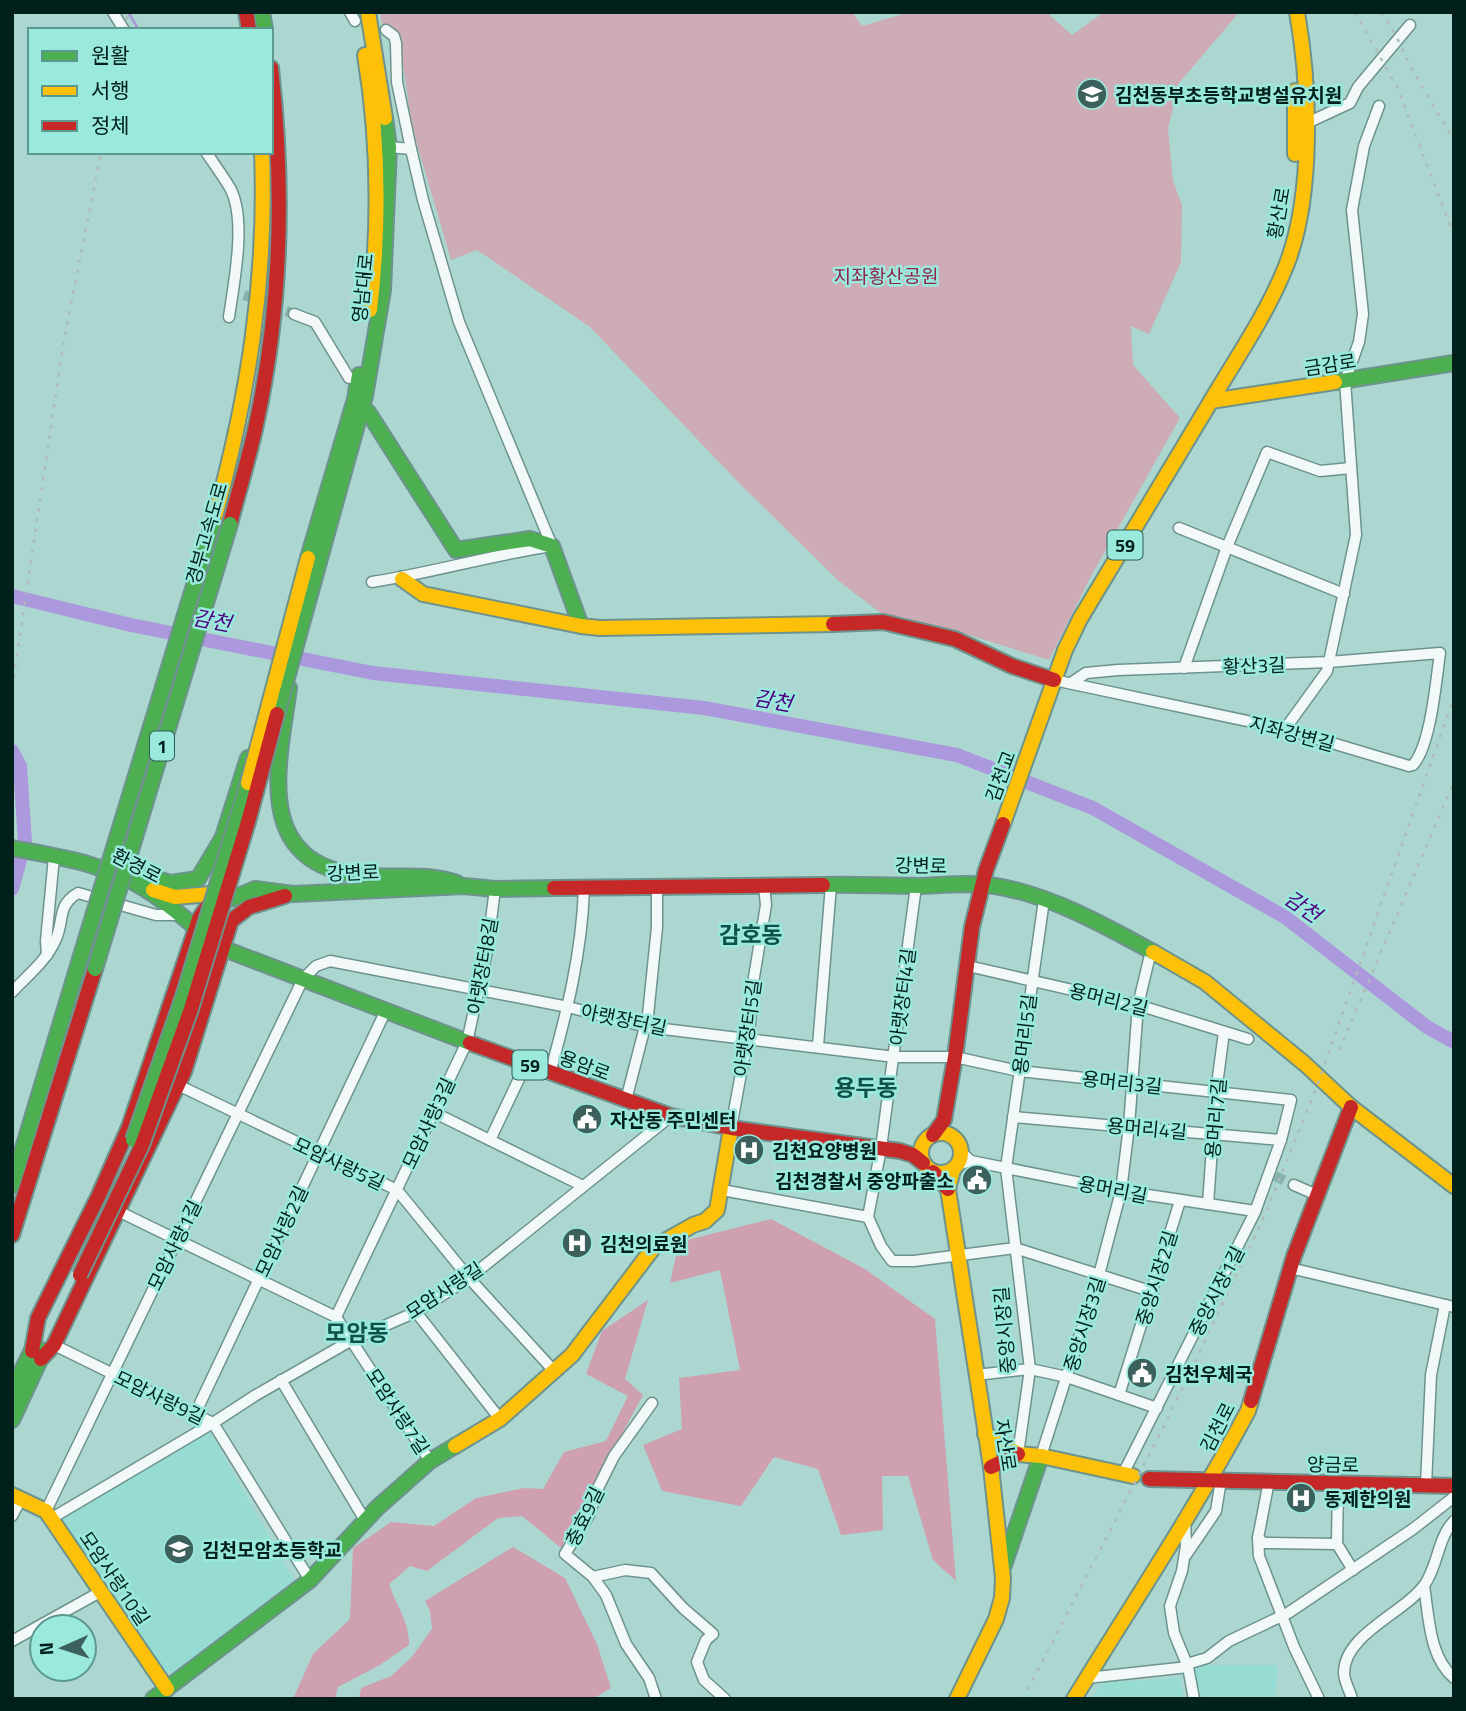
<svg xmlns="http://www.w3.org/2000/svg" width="1466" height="1711" font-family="'Titillium Web','Noto Sans KR',sans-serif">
<rect width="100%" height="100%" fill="#abd7d0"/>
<g fill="#97dcd2">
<path d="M209,1430L294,1580L177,1673L160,1672L62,1518Z"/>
<path d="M1190,1665H1278L1275,1699H1200Z"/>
<path d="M1180,1678L1184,1699H1091L1101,1683Z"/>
</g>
<path fill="#cdacb6" d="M380,12H852L862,26L910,12H1046L1072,35L1104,12H1231L1237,15L1179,83L1168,129L1173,181L1182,205L1181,262L1149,334L1131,326L1133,365L1180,418L1090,578L1049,660L963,633L886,617L840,582L741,485L590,327L477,250L451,260L412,127L399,36L382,24Z"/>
<g fill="#cfa0b0">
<path d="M771,1219L865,1269L935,1319L956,1581L933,1560L908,1476H882L883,1530L841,1535L818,1469L774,1457L741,1506L662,1491L643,1445L682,1429L679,1378L740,1370L720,1270L670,1283L679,1242Z"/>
<path d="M648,1300L625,1379L643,1395L561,1548L522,1516L498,1518L427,1571L410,1566L389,1584C396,1605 410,1623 409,1645L380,1665L338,1687L335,1699H293L313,1654L350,1619L353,1548L391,1522L434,1526L476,1498L524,1488L543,1489L564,1452L606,1441L628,1396L586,1374L602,1331Z"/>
<path d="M513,1547L565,1578L597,1644L611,1688L593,1699H359L361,1688L391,1676L411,1658L432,1629L430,1611L425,1601Z"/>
</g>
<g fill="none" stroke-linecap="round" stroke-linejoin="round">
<g stroke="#ac98dd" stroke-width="2.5">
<path d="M128,12L139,30"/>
<path d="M213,152L220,164"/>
</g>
<g stroke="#ac98dd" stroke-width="14">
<path d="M12,596L131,625L373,673L704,708L957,755L1093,808L1285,917L1427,1027L1454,1042"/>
<path d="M12,751L20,766L25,842L12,889"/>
</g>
<g stroke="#89b2ac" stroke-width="10" stroke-dasharray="10 5" stroke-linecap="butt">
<path d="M244,295L294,314"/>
<path d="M1275,1176L1294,1185"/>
</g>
<g stroke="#6e938d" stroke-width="13">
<g id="street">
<path d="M113,12L124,30"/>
<path d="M350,12L355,21"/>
<path d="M386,30L394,36L396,43L397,82L411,149"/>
<path d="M1305,124L1350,103L1358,87L1410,25"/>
<path d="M206,152C214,164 223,176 230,188C247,219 234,282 229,317"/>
<path d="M294,314L315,322L349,378"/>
<path d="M1179,528L1344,594"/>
<path d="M372,582C432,573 491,555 552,546L459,322L423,200L411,149L389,147"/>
<path d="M1184,668L1227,547L1267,452L1320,471L1351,468"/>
<path d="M1054,680L1285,729L1409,766L1413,765C1431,745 1436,680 1440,653L1329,662L1118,670L1086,673L1071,683"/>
<path d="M1285,729L1327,671L1356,535L1345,381L1359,342L1363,314L1352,210L1364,146L1379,106"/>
<path d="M916,886L881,1148L868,1217L881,1246L892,1261H914L1015,1248L1153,1292"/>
<path d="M47,955L46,941L54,857"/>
<path d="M968,966L1138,1005L1248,1039"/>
<path d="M12,992C27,976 46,961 55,941C65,921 56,906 78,893L156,915H181"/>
<path d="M818,1046L831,885"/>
<path d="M550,1073C567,1012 582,952 584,888"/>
<path d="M178,1085L397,1190L469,1278L554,1371"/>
<path d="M626,1100L648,1015L657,927V887"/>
<path d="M433,1112L583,1186"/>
<path d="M1013,1117L1281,1140"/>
<path d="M731,1128L750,1024L752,989L766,905L764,886"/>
<path d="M490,1140L526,1064"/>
<path d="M961,1152L971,1161"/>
<path d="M957,1165L971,1161L1121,1191L1255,1211"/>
<path d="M1294,1185L1317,1195"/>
<path d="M722,1190L868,1217"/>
<path d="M1208,1204L1216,1092L1224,1032"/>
<path d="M120,1212L336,1317L430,1461"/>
<path d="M1290,1268L1454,1307"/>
<path d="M416,1312L500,1419"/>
<path d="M336,1317L467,1042L487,951L495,889"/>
<path d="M54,1345L213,1423L310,1580"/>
<path d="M976,1375L1030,1369L1067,1377L1157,1408"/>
<path d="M281,1380L366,1522"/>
<path d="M1119,1395L1180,1201"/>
<path d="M652,1403L614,1456L599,1486L589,1515L565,1554L593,1577L606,1595L626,1644L649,1678L656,1699"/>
<path d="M195,1414L386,1010"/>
<path d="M1018,1454L1030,1369L1006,1168L1044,900"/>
<path d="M1041,1456L1099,1275L1121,1191L1129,1126L1138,1005L1151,951"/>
<path d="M1269,1481L1258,1538L1259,1556L1294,1647L1319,1699"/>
<path d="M1338,1483L1337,1544L1353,1570"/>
<path d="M1426,1485L1431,1375L1445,1305"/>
<path d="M46,1511L303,979L316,966L330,961L568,1007L647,1027L895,1057H955L1019,1071L1291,1100L1281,1140L1255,1212L1123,1474"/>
<path d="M12,1516L21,1499"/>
<path d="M52,1518L213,1423L256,1395L352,1340L416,1312L469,1278L671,1116"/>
<path d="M1185,1518L1186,1546L1182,1571L1170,1606L1174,1633L1188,1667L1194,1699"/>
<path d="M1258,1538L1264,1543L1337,1544"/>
<path d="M1186,1555L1216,1511L1221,1480"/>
<path d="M593,1577L625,1570L651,1573L683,1608L713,1634L706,1640L697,1662L704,1680L725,1699"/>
<path d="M1424,1586C1429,1617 1429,1657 1454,1678"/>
<path d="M12,1641L100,1592"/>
<path d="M1187,1664L1207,1658L1229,1641L1288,1613L1413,1529L1454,1497"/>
<path d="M1087,1678L1188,1667"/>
<path d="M1352,1699C1350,1691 1344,1681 1344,1673C1344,1634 1405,1613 1425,1584C1438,1565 1438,1537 1454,1521"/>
</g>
</g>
<g stroke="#6e938d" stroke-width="18">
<g id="fast">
<path d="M262,12L265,30"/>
<path d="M1335,382L1454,363"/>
<path d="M368,412L456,550L530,539L552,546L581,626"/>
<path d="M308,558L355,399L359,375"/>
<path d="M319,562L365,396L383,290L389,147L385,118"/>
<path d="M289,688C279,763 252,860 356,875C390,880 423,871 457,883"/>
<path d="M12,848C58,857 105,863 145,889C173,906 195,929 222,948L470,1043"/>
<path d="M130,872L171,883L198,879L223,837L248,758"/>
<path d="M823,885C855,884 887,886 920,886C944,885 970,882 995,886C1048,894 1106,926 1153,952"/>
<path d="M225,899L234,898L255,889L293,894L464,886L495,889L554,888"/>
<path d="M12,1185L80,959"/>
<path d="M12,1391L35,1344"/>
<path d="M12,1420L44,1351"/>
<path d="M1004,1565L1041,1456"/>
<path d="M153,1699L310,1580L377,1508L430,1461L455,1446"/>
</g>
</g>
<g stroke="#6e938d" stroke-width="18">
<g id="slow">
<path d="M368,12L385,118"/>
<path d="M365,55C379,140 380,224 370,310"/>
<path d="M1295,91V154"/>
<path d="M1211,401C1237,357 1267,314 1286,266C1314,196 1310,86 1297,12"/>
<path d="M214,520C248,397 267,280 262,152"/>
<path d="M402,579L423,594L581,626L600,628L833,624"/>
<path d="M1003,824L1065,650L1080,619L1211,401L1335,382"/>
<path d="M153,890L175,897L223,893"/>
<path d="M1153,952L1205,982L1305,1064L1351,1107L1454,1186"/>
<circle cx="941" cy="1153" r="20"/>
<path d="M953,1170L948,1189L991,1467L1003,1578L1002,1598L996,1619L957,1699"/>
<path d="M985,1434L1018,1454L1041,1456L1133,1476"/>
<path d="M455,1446L500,1419L572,1355L654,1247L693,1225L705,1221L717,1210L731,1128"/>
<path d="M12,1495L46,1511L167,1689"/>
<path d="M1074,1699C1133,1603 1195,1510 1248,1411L1251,1401"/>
</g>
</g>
<g stroke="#6e938d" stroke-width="18">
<g id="jam">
<path d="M246,12L249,30"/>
<path d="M230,524C239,489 250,455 257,420C282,304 284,186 271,68"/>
<path d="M833,624L883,622L955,639L1012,666L1054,680"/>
<path d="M554,888L823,885"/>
<path d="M470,1043L671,1116L731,1128L900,1151L913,1155L923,1163"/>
<path d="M933,1135L944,1120L955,1057L972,927L986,870L1003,824"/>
<path d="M933,1172L948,1189"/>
<path d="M12,1235L95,969"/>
<path d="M32,1351L38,1318L99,1195L129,1127L199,919L211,901L225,899"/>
<path d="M41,1359L54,1345L184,1072L231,921L249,907L285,896"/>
<path d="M1251,1401L1294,1256L1351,1107"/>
<path d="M991,1467L1018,1454"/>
<path d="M1149,1479L1454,1486"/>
</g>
</g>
<use href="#street" stroke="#f2f9f8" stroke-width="10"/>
<use href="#fast" stroke="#4caf50" stroke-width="14"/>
<use href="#slow" stroke="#ffc107" stroke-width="14"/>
<use href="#jam" stroke="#c62828" stroke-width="14"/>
<g stroke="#afbbb9" stroke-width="2.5" stroke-dasharray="3.5 7" stroke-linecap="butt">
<path d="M1355,12L1398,89L1454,236"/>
<path d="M1381,12L1395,34L1412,69L1454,141"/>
<path d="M125,30L128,12"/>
<path d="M12,688L64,340L101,152"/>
<path d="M1339,1050L1454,782"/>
<path d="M1023,1699L1168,1418L1265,1215L1317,1086L1454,697"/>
</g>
<g stroke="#6e938d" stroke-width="18" stroke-linecap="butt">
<g id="fast-bridge">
<path d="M277,714L319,562"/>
<path d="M80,959L214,520"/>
<path d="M95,969L230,524"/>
<path d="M133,1140L183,997L248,783"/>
</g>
</g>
<g stroke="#6e938d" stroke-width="18" stroke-linecap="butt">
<path id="slow-bridge" d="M248,783L308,558"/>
</g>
<g stroke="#6e938d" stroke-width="18" stroke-linecap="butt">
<path id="jam-bridge" d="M80,1275L142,1145L191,1009L248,822L277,714"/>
</g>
<use href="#fast-bridge" stroke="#4caf50" stroke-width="14"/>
<use href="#slow-bridge" stroke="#ffc107" stroke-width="14"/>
<use href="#jam-bridge" stroke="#c62828" stroke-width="14"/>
</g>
<defs>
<g id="school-disc" transform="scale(1.575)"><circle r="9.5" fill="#3c605b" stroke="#99e9dd"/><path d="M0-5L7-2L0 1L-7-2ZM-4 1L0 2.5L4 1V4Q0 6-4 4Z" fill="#fff"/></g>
<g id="civic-disc" transform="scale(1.575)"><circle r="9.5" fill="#3c605b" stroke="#99e9dd"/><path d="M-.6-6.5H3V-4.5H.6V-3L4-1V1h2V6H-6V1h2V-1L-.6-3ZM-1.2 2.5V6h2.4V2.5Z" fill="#fff"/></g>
<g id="hospital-disc" transform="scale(1.575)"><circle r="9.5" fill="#3c605b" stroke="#99e9dd"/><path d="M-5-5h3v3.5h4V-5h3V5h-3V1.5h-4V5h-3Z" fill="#fff"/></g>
</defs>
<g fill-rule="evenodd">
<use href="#school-disc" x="1092" y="94"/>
<use href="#civic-disc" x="587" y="1119"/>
<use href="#hospital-disc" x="749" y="1150"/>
<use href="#civic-disc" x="977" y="1180"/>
<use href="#hospital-disc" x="577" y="1243"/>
<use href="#civic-disc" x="1142" y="1373"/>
<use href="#hospital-disc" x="1301" y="1498"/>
<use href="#school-disc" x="179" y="1549"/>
</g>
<g text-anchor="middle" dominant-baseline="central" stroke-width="5" stroke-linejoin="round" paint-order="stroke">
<g fill="#99e9dd" stroke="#2e5c56" stroke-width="2">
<rect x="1107.5" y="530.5" width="35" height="29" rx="5"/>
<rect x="150" y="731.5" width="24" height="29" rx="5"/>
<rect x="512.5" y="1050.5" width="35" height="29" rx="5"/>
</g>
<g font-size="18" font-weight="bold" fill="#00201c">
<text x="1125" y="545">59</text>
<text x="162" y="746">1</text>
<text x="530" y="1065">59</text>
</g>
<g font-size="19" font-weight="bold" fill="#00201c" stroke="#99e9dd" text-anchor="start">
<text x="1115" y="94">김천동부초등학교병설유치원</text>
<text x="610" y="1119">자산동 주민센터</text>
<text x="772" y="1150">김천요양병원</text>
<text x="954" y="1180" text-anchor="end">김천경찰서 중앙파출소</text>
<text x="600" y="1243">김천의료원</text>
<text x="1165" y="1373">김천우체국</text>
<text x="1324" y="1498">동제한의원</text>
<text x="202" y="1549">김천모암초등학교</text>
</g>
<g font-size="19" fill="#00201c" stroke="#99e9dd">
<text transform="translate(1278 213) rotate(-80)">황산로</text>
<text transform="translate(362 288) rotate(-84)">영남대로</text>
<text transform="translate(1330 364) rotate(-9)">금감로</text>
<text transform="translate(206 533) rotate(-74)">경부고속도로</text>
<text transform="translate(1254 665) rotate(-2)">황산3길</text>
<text transform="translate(1292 733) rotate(15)">지좌강변길</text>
<text transform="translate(1000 776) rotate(-70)">김천교</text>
<text transform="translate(137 865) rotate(27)">환경로</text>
<text transform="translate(921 865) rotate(1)">강변로</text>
<text transform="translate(353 872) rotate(-2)">강변로</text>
<text transform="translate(482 966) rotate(-80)">아랫장터8길</text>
<text transform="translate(902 997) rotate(-83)">아랫장터4길</text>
<text transform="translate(1109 999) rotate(14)">용머리2길</text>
<text transform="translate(624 1019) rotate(12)">아랫장터길</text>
<text transform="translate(747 1028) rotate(-82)">아랫장터5길</text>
<text transform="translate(1024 1034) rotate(-83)">용머리5길</text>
<text transform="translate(585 1065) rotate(20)">용암로</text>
<text transform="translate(1122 1082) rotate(6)">용머리3길</text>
<text transform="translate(1215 1118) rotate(-85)">용머리7길</text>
<text transform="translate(428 1123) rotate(-65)">모암사랑3길</text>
<text transform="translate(1147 1128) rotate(5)">용머리4길</text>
<text transform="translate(339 1163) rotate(25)">모암사랑5길</text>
<text transform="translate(1113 1189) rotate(11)">용머리길</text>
<text transform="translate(281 1231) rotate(-65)">모암사랑2길</text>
<text transform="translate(174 1245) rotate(-64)">모암사랑1길</text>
<text transform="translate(1156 1278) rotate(-73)">중앙시장2길</text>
<text transform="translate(444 1290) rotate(-33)">모암사랑길</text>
<text transform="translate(1216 1291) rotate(-63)">중앙시장1길</text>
<text transform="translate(1084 1324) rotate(-73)">중앙시장3길</text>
<text transform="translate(1004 1330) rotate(-95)">중앙시장길</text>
<text transform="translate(160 1397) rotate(26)">모암사랑9길</text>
<text transform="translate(398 1411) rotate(57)">모암사랑7길</text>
<text transform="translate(1217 1427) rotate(-63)">김천로</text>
<text transform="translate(1006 1445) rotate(81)">자산로</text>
<text transform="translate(1333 1464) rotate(1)">양금로</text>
<text transform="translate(584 1516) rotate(-64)">충효9길</text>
<text transform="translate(115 1578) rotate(56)">모암사랑10길</text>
</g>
<g font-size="19" fill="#91254c" stroke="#99e9dd">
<text x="886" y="275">지좌황산공원</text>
</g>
<g font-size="21" font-style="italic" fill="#4f0083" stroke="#99e9dd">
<text transform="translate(212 620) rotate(11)">감천</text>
<text transform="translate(773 700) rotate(10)">감천</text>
<text transform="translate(1303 906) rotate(34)">감천</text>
</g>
<g font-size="23" font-weight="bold" fill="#0f514a" stroke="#99e9dd">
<text x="751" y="934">감호동</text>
<text x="866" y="1087">용두동</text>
<text x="357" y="1332">모암동</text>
</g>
</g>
<rect width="1466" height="1711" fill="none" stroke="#00201c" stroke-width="28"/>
<rect x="28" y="28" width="245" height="126" fill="#99e9dd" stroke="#5c9990" stroke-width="2"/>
<rect x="42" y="51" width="35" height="10" fill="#4caf50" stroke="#5c9990" stroke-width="2"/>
<text x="91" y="63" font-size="21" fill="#00201c">원활</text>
<rect x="42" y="86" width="35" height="10" fill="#ffc107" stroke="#5c9990" stroke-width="2"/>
<text x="91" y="98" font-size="21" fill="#00201c">서행</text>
<rect x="42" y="121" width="35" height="10" fill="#c62828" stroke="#5c9990" stroke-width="2"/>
<text x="91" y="133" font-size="21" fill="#00201c">정체</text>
<g transform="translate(63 1648) rotate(267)"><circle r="33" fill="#99e9dd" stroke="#5c9990" stroke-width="2"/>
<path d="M0-5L12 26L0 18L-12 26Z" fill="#3c605b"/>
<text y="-10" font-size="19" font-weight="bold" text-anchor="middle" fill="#00201c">N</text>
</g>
</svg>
